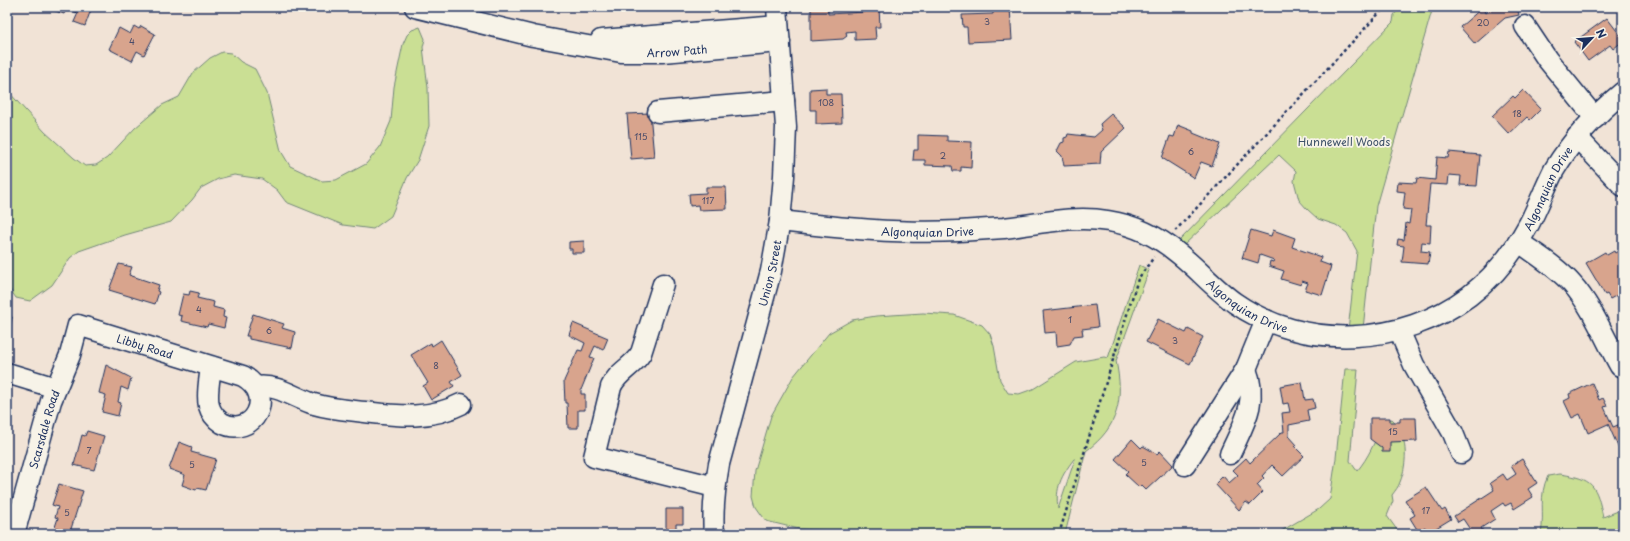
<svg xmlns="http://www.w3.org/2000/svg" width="1630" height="541" font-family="'Playpen Sans',sans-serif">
<rect width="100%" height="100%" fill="#f1e3d6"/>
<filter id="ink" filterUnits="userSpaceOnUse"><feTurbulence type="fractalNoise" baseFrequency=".025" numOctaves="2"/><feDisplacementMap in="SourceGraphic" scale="8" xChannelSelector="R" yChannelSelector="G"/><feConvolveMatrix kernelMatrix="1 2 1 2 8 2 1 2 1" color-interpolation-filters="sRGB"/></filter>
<g filter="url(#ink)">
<g fill="#cadf94" stroke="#728779" fill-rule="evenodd">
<path d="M1400,7H1433L1376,206L1363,329L1348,330L1357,251L1347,233L1336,225L1318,219L1307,209L1299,200L1294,181L1296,171L1279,155L1183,246L1178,242L1393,22L1394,15Z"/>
<path d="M420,27L425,39L423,47L428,88L429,126L418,160L407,178L391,216L373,229L343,225L286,202L277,190L262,179L234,175L218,179L201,188L192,200L171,222L125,235L79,251L70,258L52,285L30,301L16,298L7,285V90L45,132L74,158L85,166L96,165L107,158L135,128L162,105L179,97L193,73L210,58L222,52L231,53L241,62L255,69L267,93L281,151L290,166L322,181L336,180L366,164L380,147L391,121L394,87L403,44L407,35L412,30Z"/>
<path d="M1139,265L1149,270L1116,361C1124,399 1119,427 1086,451L1065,534H864L852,532L799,529L766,521L756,507L753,496L755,471L771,416L793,377L829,333L852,320L876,316L923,313L954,315L982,325L990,334L994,346L1000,380L1008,393L1019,394L1033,389L1076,362L1104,357L1108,358ZM1074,459H1075L1058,509C1055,488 1061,476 1074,459Z"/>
<path d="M1345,369H1358L1350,461L1357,471C1368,458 1376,441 1381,424L1392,419C1408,433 1408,463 1400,482C1399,486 1395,491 1392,495L1393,501L1387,516L1400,534H1276L1319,509L1330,499L1336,458Z"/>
<path d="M1560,474C1594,479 1596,485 1603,517L1623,509V534H1541C1545,513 1538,496 1548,476Z"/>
</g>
<g fill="#d8a48d" stroke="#1b2f5e">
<path d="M51,7H92L85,26L74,22L78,13L66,9L64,14L50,9Z"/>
<path d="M811,7H828V14L865,12V7H879L880,27H875L876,39L855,40V31L846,32L847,36L843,39L811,41Z"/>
<path d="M993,7H1010L1012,40L968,42L967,27H963L962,15L993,14Z"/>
<path d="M1494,7H1517L1519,15L1505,18L1475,44L1460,27L1482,8L1486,13Z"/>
<path d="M1607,18L1623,39V41L1613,49L1610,45L1588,61L1574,42Z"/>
<path d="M134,26L139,29L141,26L155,34L144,55L137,51L132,61L109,49L119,28L130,34Z"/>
<path d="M826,88V94H841L842,123L816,124V110H810V89Z"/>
<path d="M1523,90L1541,109L1530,120L1527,117L1509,134L1492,116L1513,96L1515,98Z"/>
<path d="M650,113L654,157L631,159L627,114Z"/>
<path d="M1111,114L1126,128L1101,152L1100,164L1064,166L1062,156L1057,151L1061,143L1064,142V138L1067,137L1068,134L1094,137L1102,130L1100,124Z"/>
<path d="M1178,125L1193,131V133L1220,144L1212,166L1201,162L1194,178L1162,158L1170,136L1174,137Z"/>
<path d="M918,135L947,136V141L972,142L971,168L961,167V171H953L952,166L925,165V160H913L914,150H918Z"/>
<path d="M1449,152L1480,155L1477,186L1460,185L1461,176L1449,175L1448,185L1430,184L1426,225H1431L1430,243L1422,242L1421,251L1430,252L1428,264L1402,262L1404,246L1397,245L1398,239L1404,240L1406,223L1409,224L1411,210L1403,209L1405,192L1397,191L1398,182L1416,183L1417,178L1435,180L1437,157L1448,158Z"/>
<path d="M706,187H726L727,209L699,210L698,205L690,206L689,194L706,193Z"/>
<path d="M1251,230L1271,236L1273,230L1295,238L1292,247L1321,257L1320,262L1331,266L1322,295L1305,290L1308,283L1302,281L1301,285L1281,279L1284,271L1269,266L1270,261L1273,262L1274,260L1260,255L1258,263L1242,258Z"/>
<path d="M584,241V253H572V249H569V242Z"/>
<path d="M1623,248V292L1610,299L1607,294L1605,295L1586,263L1605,252L1607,255L1614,251L1615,253Z"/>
<path d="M119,264L132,267L129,275L159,285L157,291L159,292L155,304L109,290Z"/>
<path d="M190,291L199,293L197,298L214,302L213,307L224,310L223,317L226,318L224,328L208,324L207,327L181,321L182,316L178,315L183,294L189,295Z"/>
<path d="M1095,305L1098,327L1082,329L1083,335L1074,336L1070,344L1057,346L1056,332L1045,333L1043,311Z"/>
<path d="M253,314L284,324L282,328L295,332L292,348L249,339V336H246Z"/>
<path d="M7,316L12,317L8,336H7Z"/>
<path d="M1158,319L1186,333L1188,329L1203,337L1190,364L1146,342Z"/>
<path d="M573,323L608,338L603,350L595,346L590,357L594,358L581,390V394H585V410H578V428H568L567,403H565L564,381L578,350L582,351L585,343L569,335Z"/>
<path d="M441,340L462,375L451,382L454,386L431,400L423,386L428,383L411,355L431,343L432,346Z"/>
<path d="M106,365L131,378L128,390L121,387L118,402L121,403L118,416L102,412L106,395L99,393Z"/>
<path d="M1302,382L1305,400L1313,399L1315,408L1307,410L1309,421L1289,425V436L1297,445L1295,447L1304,456L1283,476L1272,465L1262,476L1264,478L1257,485L1263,492L1250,505L1246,502L1239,510L1215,484L1223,476L1229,483L1238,475L1233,470L1246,458L1250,463L1282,432H1284L1282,413L1290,412L1288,403L1283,404L1280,386Z"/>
<path d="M1592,383L1599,400L1603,398L1607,406L1604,407L1613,427L1623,423L1621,419H1623L1622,456L1608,424L1588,433L1580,414L1572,418L1564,401L1570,398L1569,394Z"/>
<path d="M1370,418H1390V422H1400V418H1416L1417,441L1390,442V452H1382V448L1370,439Z"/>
<path d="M87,431L104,436L94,470L74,465L82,435L85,436Z"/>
<path d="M1132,439L1141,448L1143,446L1157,454L1160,451L1173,465L1146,490L1141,485L1139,487L1125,474L1128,471L1115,459Z"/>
<path d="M179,442L192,447L191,452L216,459L206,490L197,488L196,490L182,485L185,475L169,469Z"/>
<path d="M1522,459L1537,483L1528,489L1533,497L1514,509L1511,503L1505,506L1503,503L1491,511L1495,519L1481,528L1484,533L1482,534H1473L1463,519L1458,522L1454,516L1494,490L1490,483L1503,474L1507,480L1516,474L1511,466Z"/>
<path d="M59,484L83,491L70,532L55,527L58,518L55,517L58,507L52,505Z"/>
<path d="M1426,487L1442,511L1445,509L1451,519L1428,533L1425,527L1418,531L1410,518L1415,515L1405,500Z"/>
<path d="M666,509H683V524H676V534H666Z"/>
</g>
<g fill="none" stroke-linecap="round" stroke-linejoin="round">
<g stroke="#1b2f5e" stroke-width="23">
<g id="minor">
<path id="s1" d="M415,7L533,36L621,52H662L780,42"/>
<path d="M1525,26L1547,59L1595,118"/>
<path d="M601,40L778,26"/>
<path d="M658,112L784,101"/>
<path d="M1577,137L1623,186"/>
<path id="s2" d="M780,221C840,228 900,234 959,231C974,230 989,229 1004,228C1038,224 1073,215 1108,221C1134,225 1159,237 1179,254C1198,269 1215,289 1235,303C1304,351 1402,346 1469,296C1494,277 1514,252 1529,224C1538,207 1545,188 1554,170C1572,140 1596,114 1623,92"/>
<path d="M1519,242C1537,255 1557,267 1572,284C1592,306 1605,339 1620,366"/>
<path d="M663,284L641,353C633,367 617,372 611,387L594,457L715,487"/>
<path d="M1399,330L1414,365L1453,433L1461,453"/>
<path d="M7,373L56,388"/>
<path d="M257,387C277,384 295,398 314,404C331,409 348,410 365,412C399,416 430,420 461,404"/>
<path d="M1230,454C1243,425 1259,402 1246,369"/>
<path d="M1185,465L1246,369L1266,320"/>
<path id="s3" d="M14,534L51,401L70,355L78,325L243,376C278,396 252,439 222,423C216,419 211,413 209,406C206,394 210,378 211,366"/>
<path id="s4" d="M714,534C712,510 715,487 719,464L771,271L780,221L784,176L786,127L777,7"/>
</g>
</g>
<g stroke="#1b2f5e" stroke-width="2.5" stroke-dasharray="3 3" stroke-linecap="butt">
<path d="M1175,231L1385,7"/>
<path d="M1059,534L1138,279L1154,257"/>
</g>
<use href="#minor" stroke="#f7f3e8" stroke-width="20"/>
</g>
</g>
<g text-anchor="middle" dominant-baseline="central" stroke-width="3.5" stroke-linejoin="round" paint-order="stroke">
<g font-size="9" fill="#4a4c6a">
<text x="987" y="21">3</text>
<text x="1483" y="22">20</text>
<text x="132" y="41">4</text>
<text x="826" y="102">108</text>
<text x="1517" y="113">18</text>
<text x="641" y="136">115</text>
<text x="1191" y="151">6</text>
<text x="943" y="155">2</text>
<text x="708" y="200">117</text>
<text x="199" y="309">4</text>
<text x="1070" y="319">1</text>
<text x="269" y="330">6</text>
<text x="1175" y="340">3</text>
<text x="436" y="365">8</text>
<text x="1393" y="431">15</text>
<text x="89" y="450">7</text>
<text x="1144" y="462">5</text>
<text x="192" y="464">5</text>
<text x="1426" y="510">17</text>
<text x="67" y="512">5</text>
</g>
<g font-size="11" fill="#1b2f5e" stroke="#f7f3e8">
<text stroke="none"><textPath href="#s1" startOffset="267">Arrow Path</textPath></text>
<text stroke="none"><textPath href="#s2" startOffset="867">Algonquian Drive</textPath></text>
<text stroke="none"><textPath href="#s2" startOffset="148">Algonquian Drive</textPath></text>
<text stroke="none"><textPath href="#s4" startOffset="268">Union Street</textPath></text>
<text stroke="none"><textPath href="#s2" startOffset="495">Algonquian Drive</textPath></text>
<text stroke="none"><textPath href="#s3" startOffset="289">Libby Road</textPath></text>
<text stroke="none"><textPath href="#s3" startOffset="109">Scarsdale Road</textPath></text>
</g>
<g font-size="11" fill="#3e5269" stroke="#f7f3e8">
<text x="1344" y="141">Hunnewell Woods</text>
</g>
</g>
<rect width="1630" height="541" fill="none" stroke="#f7f3e8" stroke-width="24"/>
<rect x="12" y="12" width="1606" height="517" fill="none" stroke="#1b2f5e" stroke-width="1.5" filter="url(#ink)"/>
<g transform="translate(1592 38) rotate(64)" stroke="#f7f3e8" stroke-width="3" paint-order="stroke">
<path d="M0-3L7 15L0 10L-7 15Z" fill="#1b2f5e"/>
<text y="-6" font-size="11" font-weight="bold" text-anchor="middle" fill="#1b2f5e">N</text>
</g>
</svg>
